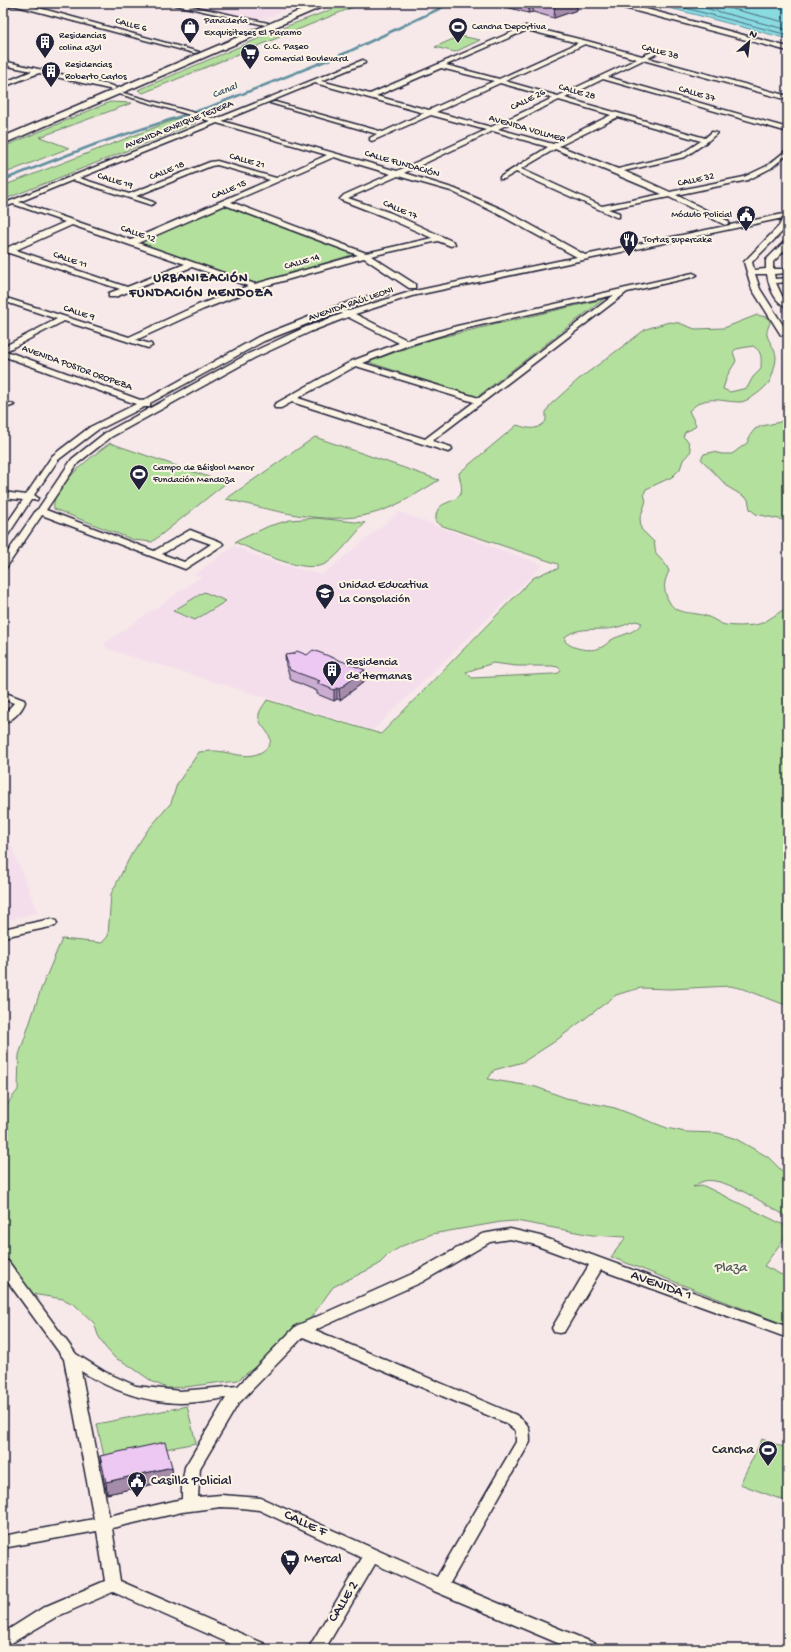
<svg xmlns="http://www.w3.org/2000/svg" width="791" height="1652" font-family="'Gochi Hand',sans-serif">
<rect width="100%" height="100%" fill="#f7e8e9"/>
<filter id="ink" filterUnits="userSpaceOnUse"><feTurbulence type="fractalNoise" baseFrequency=".025" numOctaves="2"/><feDisplacementMap in="SourceGraphic" scale="8" xChannelSelector="R" yChannelSelector="G"/><feConvolveMatrix kernelMatrix="1 2 1 2 8 2 1 2 1" color-interpolation-filters="sRGB"/></filter>
<g filter="url(#ink)">
<g fill="#f4deec">
<path d="M207,3H300L272,16L265,18H252L198,7Z"/>
<path d="M399,512L543,565L373,730L107,649L105,643L201,577L194,575L234,546L263,559L322,575Z"/>
<path d="M3,836H7L10,842L38,913L3,921Z"/>
</g>
<g fill="#b4e09d" stroke="#6b816c" fill-rule="evenodd">
<path d="M349,3H363L143,93L138,90L290,25Z"/>
<path d="M460,36L480,40L455,52L435,47Z"/>
<path d="M110,102L132,103L40,137L69,148L3,174V147Z"/>
<path d="M179,118L196,123L3,200V186Z"/>
<path d="M226,206L355,254L255,284L138,243Z"/>
<path d="M604,299L477,397L368,362L429,340Z"/>
<path d="M757,315L766,317L770,321C770,326 766,329 767,335C769,343 776,349 776,358C776,363 772,377 770,381C766,388 748,402 740,402C720,402 706,393 689,411L696,425L692,429L685,432L683,437L688,441L691,451L683,460L680,469L672,477L646,489L644,494L646,501L640,518L641,529L654,542L656,554L666,565L669,571C665,580 663,585 666,595C674,617 686,610 706,616C712,618 716,621 722,624C730,627 751,626 759,624C769,621 778,612 788,607V1006L744,989L730,986L670,989L641,988L629,991L616,995L554,1042L523,1062L494,1070L488,1079L536,1087L566,1098L615,1108L667,1128L685,1132L718,1133L736,1139L768,1157L788,1177V1217C769,1207 725,1176 704,1181C700,1182 696,1185 693,1187L704,1186L788,1227V1233L764,1266L788,1278V1326L611,1257L626,1237L592,1235L516,1221L501,1222L432,1234L402,1246L389,1254L378,1265L333,1287L309,1320L264,1360L238,1380L185,1387L167,1388L153,1382L127,1364L115,1358L105,1347L98,1335L94,1323L75,1305L63,1299L32,1294L21,1286L3,1255V1122L5,1111L10,1100L18,1090L19,1055L41,989L62,939L102,943L108,936L111,894L131,855L147,831L171,803L177,784L199,752C203,752 207,751 211,751C228,750 247,762 263,751C283,737 256,728 259,714C260,709 265,704 267,700L381,734L533,578L548,571L558,569V564L443,526L436,522C434,497 456,507 461,492C463,487 459,478 459,473L517,425C529,429 537,431 546,421V412L550,405L579,379L646,329L669,322L679,323L695,329L724,328ZM753,346C763,352 761,358 761,369L753,377L747,388L730,392L723,389L727,376L736,361L733,352L736,349ZM636,621L642,623C636,632 625,634 615,638C609,640 606,646 600,648C591,652 571,649 565,641V637C579,625 602,632 618,627C625,626 629,622 636,621ZM493,663L516,666H552L558,667L561,670L559,673L553,674L472,678L466,672Z"/>
<path d="M788,415V521L756,514L750,509L748,499L728,487L701,459L704,454L713,452L722,454H732L747,443L751,434L755,429L762,426L780,422Z"/>
<path d="M315,437L439,480C418,493 395,508 371,514C322,526 273,510 226,499Z"/>
<path d="M110,443L226,483L152,542L134,540L54,509C49,488 95,454 110,443Z"/>
<path d="M316,518L365,523C356,533 337,557 327,563C306,576 257,551 235,542L269,526L290,520Z"/>
<path d="M204,592L226,601L195,620L173,611Z"/>
<path d="M187,1406L196,1443L105,1461L97,1424Z"/>
<path d="M762,1439L788,1449V1502L740,1484Z"/>
</g>
<path fill="#89dae1" stroke="#60909f" d="M651,3H788V39Z"/>
<g fill="none" stroke-linecap="round" stroke-linejoin="round">
<g stroke="#4b6c7d" stroke-width="1">
<path d="M666,3L788,35"/>
<path d="M686,3L788,30"/>
<path d="M709,3L788,23"/>
</g>
<path stroke="#60909f" stroke-width="2.5" d="M3,180L96,144L212,106L348,52L445,6L446,3"/>
<g stroke="#22223b" stroke-width="3">
<g id="minor">
<path d="M7,3H21L199,52L194,53L13,5L3,9V5Z"/>
<path d="M167,3H178L268,23L265,25Z"/>
<path d="M526,26L587,41L642,56L652,52H656V54L648,58L788,96V100L643,60L608,77L788,128V132L603,79L565,98L705,138L712,132L717,133L708,141L685,157L624,171L670,192L744,177L767,166L788,149V154L771,168L748,180L676,195L728,221L729,223L725,225L669,197L608,209L619,213V217H616L516,172L504,179H500V177L548,147L493,131L404,173L455,189L504,210L585,255L788,213V222L785,229L752,262L754,270L766,269V260L785,241H788V247L773,262V269H788V273L774,274L775,279L788,278V282L776,283L782,296L788,302V307C774,303 769,286 767,274H755L760,289L788,333L787,335H781L752,289L744,262L779,226L783,218L412,296L355,314L407,340L457,326L693,273L697,275L693,277L627,292L432,441L451,447L452,449L451,451L448,452L292,402L281,408H275L274,406L275,404L352,361L399,343L348,317L312,331L254,358L111,437L78,463L46,510L154,551L190,530L221,542L223,544L221,546L185,569L42,515L6,568L3,569V559L35,512V511L38,509L72,459L105,433L248,354L306,327L342,314L340,312L341,310L349,311L410,292L577,257L498,214L451,191L398,176L348,198L391,213L454,242L455,244L451,246L438,241L371,256L415,284V288H409L364,258L258,288L204,309L136,340L151,344L152,346L148,348L64,321L6,351L143,401L258,337L334,307L381,292H384L388,294L340,311L264,341L150,403V407H144L96,431L58,460L34,495L38,498L37,500H31L6,538L3,539V529L23,500L3,498V492L26,495L52,456L90,427L136,404L3,356V347L57,319L3,301V297L129,337L198,305L248,286L192,267L115,297H109V293L120,289L9,253H4L3,251L6,248L65,222L13,204L3,208V204L210,121L116,93V91L216,119L363,60L365,61V63L321,81L370,94ZM527,30L578,43L499,79L446,65ZM585,44L637,59L558,96L505,81ZM441,68L494,81L429,110L376,96ZM315,83L424,113L383,132L275,102L270,103L377,134L370,138V140L372,141L431,115L486,130L397,171L222,121ZM500,83L553,98L491,127L436,112ZM559,100L611,115L553,144L498,129ZM618,117L701,141L681,154L618,169L559,146ZM217,123L327,155L276,178L217,161L210,162L129,194L79,178ZM555,149L662,194L602,206L521,169ZM334,157L391,174L344,195L340,199L341,200L385,217L432,238L366,253L231,202ZM217,165L270,180L131,240L19,202L73,180L151,205L155,203L153,202L136,196L211,166ZM225,205L358,255L255,284L138,243ZM72,225L185,264L127,287L16,250ZM614,295L479,398L363,363L409,345L459,330ZM356,366L474,402L425,439L298,398ZM191,537L211,544L184,562L162,554Z"/>
<path d="M3,61L113,86L116,88L113,90L39,73L3,87V83L32,71L3,65Z"/>
<path d="M7,403H10L14,405L3,409V404Z"/>
<path d="M3,692L24,700L25,702C22,711 12,721 3,723V715L14,703L3,699Z"/>
<path d="M51,919L55,920L57,923L55,926L3,937V929Z"/>
<path d="M510,1229L540,1236L788,1327V1338L601,1270L564,1332L559,1333L554,1332L552,1328L589,1265L532,1244L510,1239L490,1242L422,1282L315,1330L516,1415C529,1425 530,1426 530,1442L450,1583L596,1644L598,1649H572L434,1591L375,1564L325,1649H308L362,1558L259,1510L241,1508L221,1507L182,1512L112,1528L120,1581L265,1644L267,1649H242L113,1592L56,1617L3,1648V1633L44,1607L105,1581L97,1531L3,1548V1536L94,1519L64,1359L3,1275V1260L8,1261L76,1354L105,1372L136,1386L180,1391L238,1386L296,1326L412,1274L482,1234ZM303,1337L506,1423L516,1431V1442L437,1577L261,1498L221,1495L198,1497L200,1468L238,1404ZM81,1371C111,1390 144,1402 180,1403C195,1403 211,1400 226,1398L185,1467L182,1485V1499L109,1516Z"/>
</g>
</g>
<g stroke="#22223b" stroke-width="3">
<path id="tertiary" d="M612,3H624L788,47V51L613,5Z"/>
</g>
<g stroke="#22223b" stroke-width="3">
<path id="secondary" d="M318,3H331L3,144V137Z"/>
</g>
<use href="#minor" fill="#fcf5e5" fill-rule="evenodd"/>
<use href="#tertiary" fill="#fcf5e5" fill-rule="evenodd"/>
<use href="#secondary" fill="#fcf5e5" fill-rule="evenodd"/>
</g>
<g fill="#cbacd1" stroke="#22223b">
<path d="M492,3H577V10L554,18L533,12L528,13Z"/>
<path d="M285,655L365,681L340,700L337,699L334,701L317,694V691L291,680L286,666Z"/>
<path d="M100,1456L172,1467L173,1480L107,1494L101,1468Z"/>
</g>
<g fill="#a58caa" stroke="#22223b">
<path d="M529,3H533V12L528,13Z"/>
<path d="M559,3H577V10L554,18L555,4Z"/>
<path d="M365,670V681L340,700L339,689Z"/>
<path d="M337,688V699L334,701V690Z"/>
<path d="M172,1467L173,1480L107,1494L106,1482Z"/>
</g>
<g fill="#ecc8f3" stroke="#22223b">
<path d="M550,3H559L555,4Z"/>
<path d="M313,650L365,670L339,689L337,688L334,690L317,683L320,681L290,670L285,655L293,654L297,651L307,655Z"/>
<path d="M165,1442L172,1467L106,1482L100,1456Z"/>
</g>
</g>
<defs>
<g id="shop-pin" transform="scale(1)"><path d="M0 17L-7.5 6A9.5 9.5 0 1 1 7.5 6Z" fill="#22223b" stroke="#fcf5e5"/><path d="M-5-2.5h2.3a2.7 3.5 0 0 1 5.4 0H5L5.5 6h-11ZM-1.5-2.5h3a1.5 2.3 0 0 0-3 0Z" fill="#fff"/></g>
<g id="stadium-pin" transform="scale(1)"><path d="M0 17L-7.5 6A9.5 9.5 0 1 1 7.5 6Z" fill="#22223b" stroke="#fcf5e5"/><path d="M0-5a6.5 5 0 1 0 0 10a6.5 5 0 1 0 0-10ZM-3.5-1.8h7v3.6h-7Z" fill="#fff"/></g>
<g id="building-pin" transform="scale(1)"><path d="M0 17L-7.5 6A9.5 9.5 0 1 1 7.5 6Z" fill="#22223b" stroke="#fcf5e5"/><path d="M-4-6H4V6H1V3H-1V6H-4ZM-2.5-4.3h1.7v1.8h-1.7ZM.8-4.3h1.7v1.8H.8ZM-2.5-1h1.7V.8h-1.7ZM.8-1h1.7V.8H.8Z" fill="#fff"/></g>
<g id="supermarket-pin" transform="scale(1)"><path d="M0 17L-7.5 6A9.5 9.5 0 1 1 7.5 6Z" fill="#22223b" stroke="#fcf5e5"/><path d="M-6-5.5h2.5l.6 2H6L4.5 2H-2.5L-4.4-4H-6ZM-1.5 3.2a1.3 1.3 0 1 0 .1 0ZM3 3.2a1.3 1.3 0 1 0 .1 0Z" fill="#fff"/></g>
<g id="civic-pin" transform="scale(1)"><path d="M0 17L-7.5 6A9.5 9.5 0 1 1 7.5 6Z" fill="#22223b" stroke="#fcf5e5"/><path d="M-.6-6.5H3V-4.5H.6V-3L4-1V1h2V6H-6V1h2V-1L-.6-3ZM-1.2 2.5V6h2.4V2.5Z" fill="#fff"/></g>
<g id="restaurant-pin" transform="scale(1)"><path d="M0 17L-7.5 6A9.5 9.5 0 1 1 7.5 6Z" fill="#22223b" stroke="#fcf5e5"/><path d="M-5-6h1v4h1v-4h1v4h1v-4h1v5L-1.5 .5V6h-2V.5L-5-1ZM5-6V6H3V1.5H1.5Q1.5-4 5-6Z" fill="#fff"/></g>
<g id="school-pin" transform="scale(1)"><path d="M0 17L-7.5 6A9.5 9.5 0 1 1 7.5 6Z" fill="#22223b" stroke="#fcf5e5"/><path d="M0-5L7-2L0 1L-7-2ZM-4 1L0 2.5L4 1V4Q0 6-4 4Z" fill="#fff"/></g>
</defs>
<g fill-rule="evenodd">
<use href="#shop-pin" x="190" y="27"/>
<use href="#stadium-pin" x="458" y="27"/>
<use href="#building-pin" x="45" y="42"/>
<use href="#supermarket-pin" x="250" y="53"/>
<use href="#building-pin" x="51" y="71"/>
<use href="#civic-pin" x="746" y="215"/>
<use href="#restaurant-pin" x="629" y="240"/>
<use href="#stadium-pin" x="139" y="474"/>
<use href="#school-pin" x="325" y="593"/>
<use href="#building-pin" x="332" y="670"/>
<use href="#stadium-pin" x="768" y="1450"/>
<use href="#civic-pin" x="137" y="1481"/>
<use href="#supermarket-pin" x="290" y="1559"/>
</g>
<g text-anchor="middle" dominant-baseline="central" stroke-width="4" stroke-linejoin="round" paint-order="stroke">
<g font-size="10" fill="#22223b" stroke="#fcf5e5" text-anchor="start">
<text x="204" y="21">Panadería<tspan x="204" dy="12">Exquisiteses El Paramo</tspan></text>
<text x="472" y="27">Cancha Deportiva</text>
<text x="59" y="36">Residencias<tspan x="59" dy="12">colina azul</tspan></text>
<text x="264" y="47">C.C. Paseo<tspan x="264" dy="12">Comercial Boulevard</tspan></text>
<text x="65" y="65">Residencias<tspan x="65" dy="12">Roberto Carlos</tspan></text>
<text x="732" y="215" text-anchor="end">Módulo Policial</text>
<text x="643" y="240">Tortas supercake</text>
<text x="153" y="468">Campo de Béisbol Menor<tspan x="153" dy="12">Fundación Mendoza</tspan></text>
</g>
<g font-size="10" fill="#22223b" stroke="#fcf5e5">
<text transform="translate(131 25) rotate(15)">CALLE 6</text>
<text transform="translate(660 52) rotate(15)">CALLE 38</text>
<text transform="translate(577 92) rotate(16)">CALLE 28</text>
<text transform="translate(697 94) rotate(16)">CALLE 37</text>
<text transform="translate(528 100) rotate(-26)">CALLE 26</text>
<text transform="translate(179 125) rotate(-22)">AVENIDA ENRIQUE TEJERA</text>
<text transform="translate(527 129) rotate(16)">AVENIDA VOLLMER</text>
<text transform="translate(247 161) rotate(16)">CALLE 21</text>
<text transform="translate(402 164) rotate(16)">CALLE FUNDACIÓN</text>
<text transform="translate(167 171) rotate(-22)">CALLE 18</text>
<text transform="translate(696 180) rotate(-12)">CALLE 32</text>
<text transform="translate(115 181) rotate(17)">CALLE 19</text>
<text transform="translate(229 190) rotate(-23)">CALLE 15</text>
<text transform="translate(400 210) rotate(23)">CALLE 17</text>
<text transform="translate(138 234) rotate(19)">CALLE 12</text>
<text transform="translate(70 260) rotate(19)">CALLE 11</text>
<text transform="translate(302 262) rotate(-16)">CALLE 14</text>
<text transform="translate(351 304) rotate(-19)">AVENIDA RAÚL LEONI</text>
<text transform="translate(79 313) rotate(18)">CALLE 9</text>
<text transform="translate(77 368) rotate(20)">AVENIDA POSTOR OROPEZA</text>
</g>
<g font-size="11" font-style="italic" fill="#41596d" stroke="#fcf5e5">
<text transform="translate(225 91) rotate(-22)">Canal</text>
</g>
<g font-size="12" fill="#22223b" stroke="#fcf5e5" text-anchor="start">
<text x="339" y="586">Unidad Educativa<tspan x="339" dy="14">La Consolación</tspan></text>
<text x="346" y="663">Residencia<tspan x="346" dy="14">de Hermanas</tspan></text>
</g>
<g font-size="13" font-weight="bold" letter-spacing="1" fill="#22223b" stroke="#fcf5e5">
<text x="201" y="278">URBANIZACIÓN<tspan x="201" dy="15">FUNDACIÓN MENDOZA</tspan></text>
</g>
<g font-size="14" fill="#4e5b58" stroke="#fcf5e5">
<text x="731" y="1268">Plaza</text>
</g>
<g font-size="14" fill="#22223b" stroke="#fcf5e5">
<text transform="translate(661 1286) rotate(20)">AVENIDA 1</text>
<text transform="translate(305 1524) rotate(25)">CALLE F</text>
<text transform="translate(344 1602) rotate(-59)">CALLE 2</text>
</g>
<g font-size="14" fill="#22223b" stroke="#fcf5e5" text-anchor="start">
<text x="754" y="1450" text-anchor="end">Cancha</text>
<text x="151" y="1481">Casilla Policial</text>
<text x="304" y="1559">Mercal</text>
</g>
</g>
<rect width="791" height="1652" fill="none" stroke="#fcf5e5" stroke-width="16"/>
<rect x="8" y="8" width="775" height="1636" fill="none" stroke="#22223b" stroke-width="1.5" filter="url(#ink)"/>
<g transform="translate(749 42) rotate(28)" stroke="#fcf5e5" stroke-width="3" paint-order="stroke">
<path d="M0-3L7 15L0 10L-7 15Z" fill="#22223b"/>
<text y="-6" font-size="11" font-weight="bold" text-anchor="middle" fill="#22223b">N</text>
</g>
</svg>
